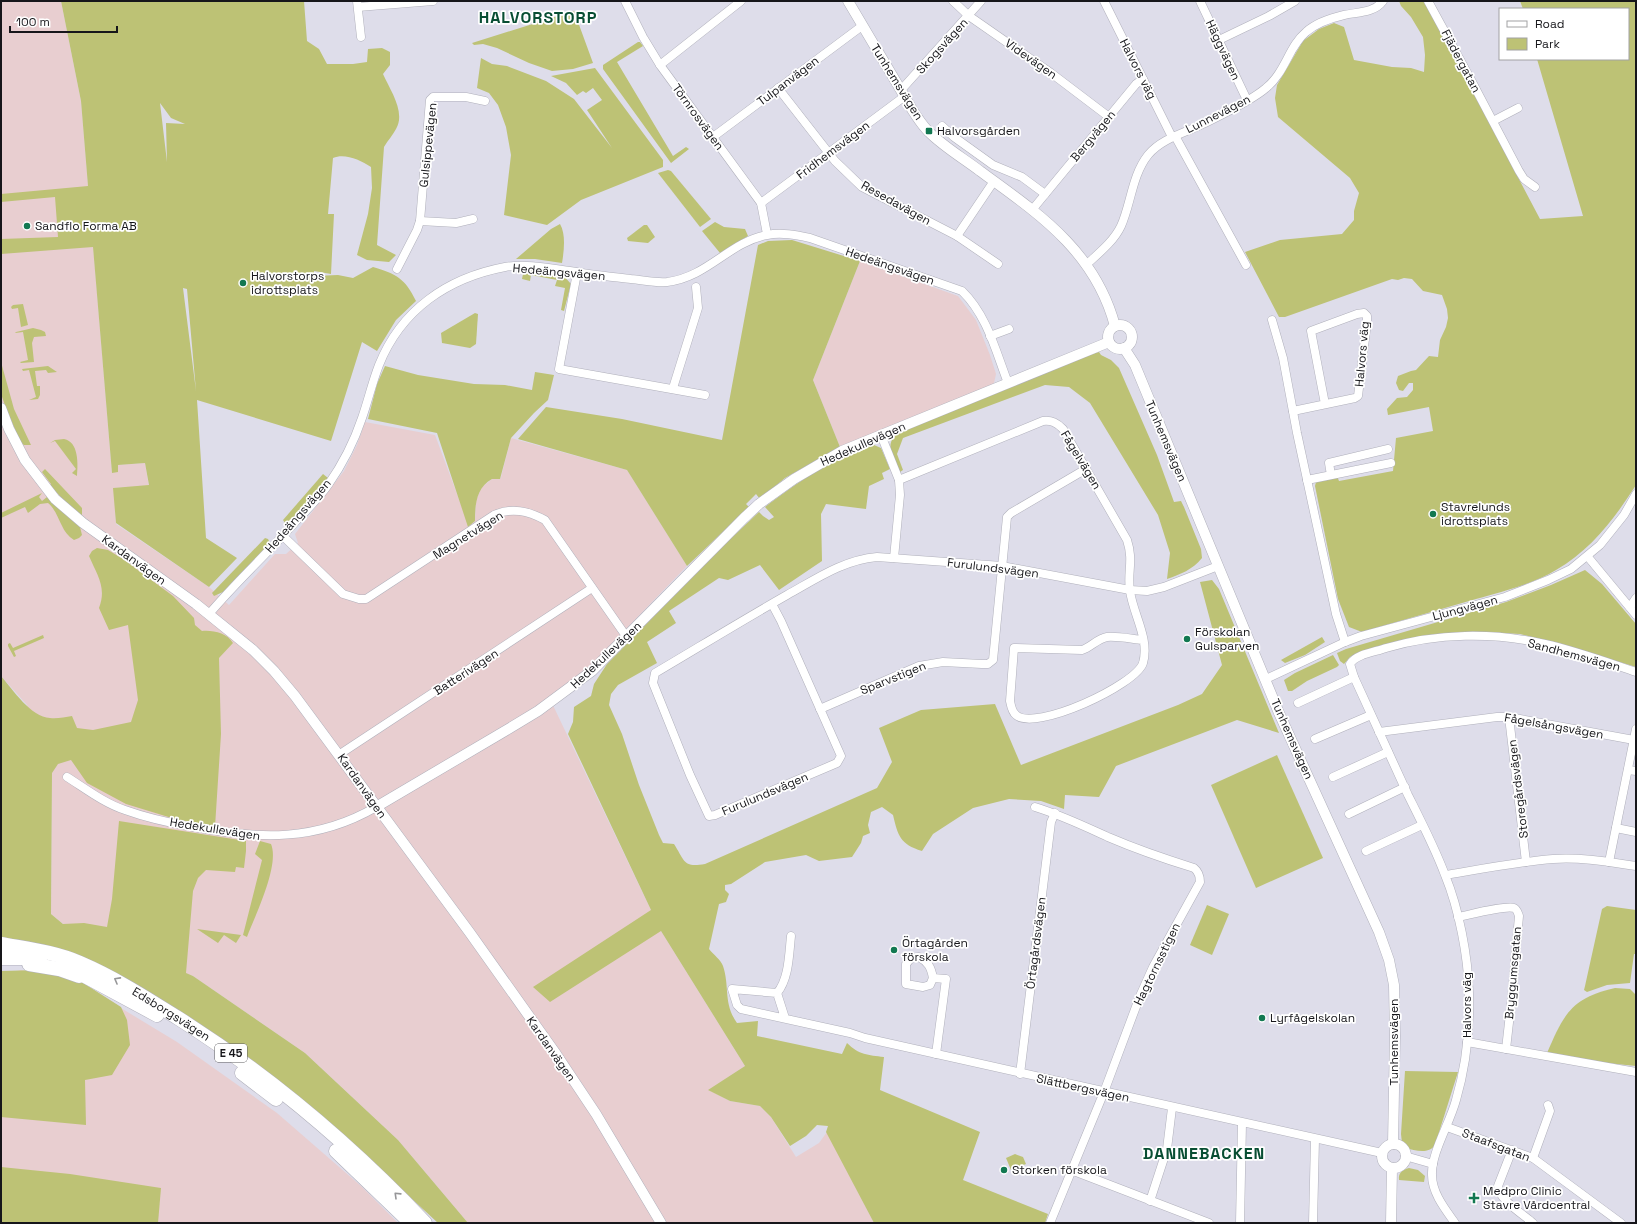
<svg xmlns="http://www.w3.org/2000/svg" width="1637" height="1224" font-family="'Space Grotesk',sans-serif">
<rect width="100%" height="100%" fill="#deddea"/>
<g fill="#e8ced0">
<path d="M1,1H61L81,101L112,473L118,465L145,463L149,486L114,488L116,524L209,587L229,605L275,554H286L298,543L295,534L344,471L357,445L365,422L435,435L469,526L475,521L476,499L482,487L492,479H500L501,477L511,438L627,470L687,566L588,668L549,697L661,931L745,1066L709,1090L730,1101L760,1106L771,1117L796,1157L819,1143L827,1132L874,1223H468L398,1140L305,1053L193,976L111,951L73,932L51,914L52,773L27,705L1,676Z"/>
<path d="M860,261L958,296L976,320L990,355L996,374L994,383L983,390L840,447L813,380Z"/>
<path d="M21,970L83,985L177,1042L277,1113L361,1186L398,1223H1V975Z"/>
</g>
<g fill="#bdc275" fill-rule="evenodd">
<path d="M61,1H304L307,41L319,49L327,64H353L367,62L368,49L382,48L390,52V65L383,74C390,90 406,112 396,129C393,135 388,140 384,147L377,245L396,255L389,262L367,260L357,255L368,214L372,188L371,167C360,160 345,153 333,158L328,214H334L331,274L314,271V276L338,275L353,278L373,267C396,274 405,278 416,301L396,320L377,351L362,342L331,441L197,400L206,538L237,558L209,587L116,523L113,488L149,485L145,463L118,465V472L112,473L93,247L1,254V239L58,237L55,197L1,202V194L88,186L81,101ZM160,103L171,118L185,124L166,123L167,162ZM183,288L187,289L196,391Z"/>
<path d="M1399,1H1425L1540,219L1583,216L1537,59H1628V9H1523L1520,1H1636V485C1615,518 1591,550 1556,570C1533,584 1501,592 1476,599C1438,610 1400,621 1362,632L1349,627L1338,599L1315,486L1316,482L1337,476L1339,481L1393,471L1396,438L1433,431L1429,407L1388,415L1387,409L1397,398L1407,397L1413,390V383H1409L1403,391L1399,390L1396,383L1398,376L1411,371L1416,370L1429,356L1438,357L1440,340L1446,327L1448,318L1447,309L1442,295L1423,291L1412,279L1404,278L1398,280L1392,279L1285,317H1279L1245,252L1280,240L1342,234L1354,220V211L1359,193L1350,178L1278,117L1275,98L1277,85L1303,41L1319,29L1334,23L1344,27L1354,60L1392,67L1411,68L1424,72L1425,55L1423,37L1411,17L1401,6Z"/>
<path d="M574,11L593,63L573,69L552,71L529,63L497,48L483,44L474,45L472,43Z"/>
<path d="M638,42H640L643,46L617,62L673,156L686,147L689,149L671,163L603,69V65Z"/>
<path d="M481,58L492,64L507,66L546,81L574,99L612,148L587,110L602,100L593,88L586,93L583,91L577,95L566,83L551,76L595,68L663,160V167L581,200L547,225L504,215L511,155L506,127L498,105L489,93L477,88Z"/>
<path d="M668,170L671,171L711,219L700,227L658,173Z"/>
<path d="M715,222L724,227L745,229L748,236L720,253L702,231Z"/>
<path d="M560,224C566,234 564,251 562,263L535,259H516L551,229Z"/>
<path d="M644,225H647L655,237L648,243L628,241L627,238Z"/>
<path d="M792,240L860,261L813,380L840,447L785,478L760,499L756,494L746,504L749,507L687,566L627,470L518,439L546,407L622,419L722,440L758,245L768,241Z"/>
<path d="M524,269L563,275L571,284L564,311L561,310L565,288L555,286L557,280L531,275L530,281L522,279Z"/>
<path d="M23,304L28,325L21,327L18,308L12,309L11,307L13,305Z"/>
<path d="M475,313L478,314L476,344L470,348L442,343L441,333Z"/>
<path d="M33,328L41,330L45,332L46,336L34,337L32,343L34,362L21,363L20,362L28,360L23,332L15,333L16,332Z"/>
<path d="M1099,352L1101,355L1111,360L1119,368L1157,455L1174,502L1181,501L1184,507L1201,549L1202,558C1192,570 1181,574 1167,579L1170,553L1158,515L1090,403L1069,387L1045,385L903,438L897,454L903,470L900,472C893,457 883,444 899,432L1083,356Z"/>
<path d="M1,362L14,409L31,445H24L21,443L7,411L1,394Z"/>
<path d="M48,366L57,372L48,373L46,370L35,371L37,386H40V395L38,399L29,400L36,397L29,370L23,371L22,369Z"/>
<path d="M385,366L418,375L474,384L505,385L532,390L535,372L554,375L548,400L534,413L511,438L500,479H492C476,488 475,505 475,521L468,527L437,433L368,419L377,384Z"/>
<path d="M64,439C79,442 78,464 77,476L72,473L76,469L55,441L50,443L55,440Z"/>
<path d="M874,445L881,448L890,469L882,473L884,479L869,486L866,509L826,504L821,514L822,561L779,590L760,565L728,580L719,578L669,611L676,623L647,642L657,663L618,685L611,694L609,705L622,734L639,785L659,835L663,843L674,844C685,861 683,868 705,864L877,788L892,762L879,728L921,710L995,704L1021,765L1178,705L1202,694L1222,665L1200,582L1212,580L1219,589L1279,733L1237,720L1116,766L1099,797L1065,795L1064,809L1041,801L1009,799L973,808L933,834L922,851C900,844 898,836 893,815L882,807L871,812L868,825L870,833L863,836L861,843L852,857L819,861L806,855L765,862L731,884L725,885V890L729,894L726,902L719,904L709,949C713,954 721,960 723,966C730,987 723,1003 737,1023L758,1021L757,1036L842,1054L847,1043C859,1055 868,1055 884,1057L880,1090L980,1132L963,1180L1048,1214L1045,1223H874L826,1132L828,1126L817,1125L806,1136L790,1146L771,1117L760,1106L730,1101L708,1090L745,1066L661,931L550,1002L533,987L651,910L568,734L573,722L574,707L591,696L594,684L607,664L726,543L759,512L763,516L769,520L774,517L765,507C792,487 841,450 874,445Z"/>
<path d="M45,469L82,508V516H81L66,503L50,485L51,484L42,472Z"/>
<path d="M323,474L328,478V480L307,505L288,523H285L283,520Z"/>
<path d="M42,493L39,497L42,501L47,497L80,527L82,535L79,538L74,540C60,532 60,513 48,503L40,504L28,513L25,507L1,518V513Z"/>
<path d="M265,538L268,539L270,543L223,592L214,596L212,593Z"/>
<path d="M97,548L108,550L123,559L173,596L194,618L195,625L202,631C213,630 227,633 233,643L219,658L221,734L215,827L175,819L126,804L87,783L71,760L58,764L52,773L51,914L63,924L84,923L107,927L112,899L119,821L246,841V851L244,868L236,867L235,872L206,870L198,878L193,891L186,973L193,976L305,1053L398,1140L468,1223H438L318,1112L265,1072L206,1031L1,938V676C13,690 31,717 50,718C57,719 65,717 72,716L77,728L93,730L131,722L138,700L128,625L109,630L99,608C107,587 97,575 89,556L92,551Z"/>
<path d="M1585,570L1602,584L1636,624V667L1553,642L1520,634L1482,632L1441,634L1365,650L1350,657L1344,664L1340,661L1337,653L1346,649L1506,602L1551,585Z"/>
<path d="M43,635L44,638L14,651L16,656L14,657L8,646V644L10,643L13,648Z"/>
<path d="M1322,637L1325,642L1305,655L1285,663L1281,660Z"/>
<path d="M1333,655L1339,665L1337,667L1307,681L1292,691H1288L1284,680L1295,673Z"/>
<path d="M1277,755L1323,858L1256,888L1211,785Z"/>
<path d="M260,841L271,844C280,865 255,916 247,937L243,935L262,860L255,854Z"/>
<path d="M1207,905L1229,914L1212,955L1190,945Z"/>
<path d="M1607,906L1636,910V954H1634L1630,983L1607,985L1587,992L1584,990L1585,986L1602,909Z"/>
<path d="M197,929L241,935L236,943L224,935L218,943Z"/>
<path d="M39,970L77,979L121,1007L127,1020L130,1045L112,1075L85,1080L86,1125L1,1117V971Z"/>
<path d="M1615,988L1630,989L1636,995V1066L1597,1062L1547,1053C1564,1014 1571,998 1615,988Z"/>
<path d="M1405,1071L1458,1072L1435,1145C1428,1155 1415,1150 1405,1148L1402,1143L1401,1134Z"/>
<path d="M1015,1154L1023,1157L1026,1164L1011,1170L1006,1158Z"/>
<path d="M1,1167L70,1174L161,1188L158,1223H1Z"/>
<path d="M1409,1168L1418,1170L1425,1176L1424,1182L1399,1180C1398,1173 1402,1170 1409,1168Z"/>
</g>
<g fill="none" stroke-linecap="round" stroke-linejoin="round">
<g stroke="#b0b0bb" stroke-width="9">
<g id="minor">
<path d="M357,1L361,37"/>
<path d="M625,1L643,37L660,65L761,203L767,234"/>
<path d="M953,1L969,16L1051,73L1109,117"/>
<path d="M1104,1L1172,137"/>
<path d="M1200,1L1247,100"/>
<path d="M1428,1L1471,80L1519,171L1524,179L1535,187"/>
<path d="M358,7L433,1"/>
<path d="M1219,40L1269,16L1295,1"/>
<path d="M660,65L741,1"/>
<path d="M778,88L835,161L862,187L957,236L998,264"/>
<path d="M901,90L981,1"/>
<path d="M1493,121L1518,108"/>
<path d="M942,126L954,137L993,165L1022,177L1045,194"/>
<path d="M1175,136L1246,265"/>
<path d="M713,137L862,26"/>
<path d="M761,203L905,96"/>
<path d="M1032,210L1136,84L1143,79"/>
<path d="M420,221L456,223L473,219"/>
<path d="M957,236L994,181"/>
<path d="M1087,264C1099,253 1114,241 1121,226C1131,204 1132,175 1148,155C1161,139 1184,133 1203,124C1221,115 1251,101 1266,88C1285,73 1289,46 1306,32C1316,23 1331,18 1344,15C1358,12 1374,13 1383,1"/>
<path d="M397,269L417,230L420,221L430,100L433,97H466L485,101"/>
<path d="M577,273L559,369L705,395"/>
<path d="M1272,320L1283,358L1297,433L1336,614L1345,642"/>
<path d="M990,336L1009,329"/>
<path d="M673,388L698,308L696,287"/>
<path d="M1293,411L1355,398L1358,396L1367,322V316L1364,313L1357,314L1311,331L1325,404"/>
<path d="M881,435L899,480"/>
<path d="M1331,475L1329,463L1388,449"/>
<path d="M1307,480L1391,463"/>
<path d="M283,536L343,594L359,599H366L494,515C512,507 528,511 545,520L626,636"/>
<path d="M1588,557L1636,615"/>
<path d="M894,558L900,495L899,480L1043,421C1052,420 1057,423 1063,429L1127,540C1134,561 1127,572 1130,591C1133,614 1150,639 1143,663C1136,685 1035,732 1016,715C1012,712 1011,706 1010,701L1014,648L1082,650C1091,647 1097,639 1107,637C1117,636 1132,639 1142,640"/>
<path d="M772,604L781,621L841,756L837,763L715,815L709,816L690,775L653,683L655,673C699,647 743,620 787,595C816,579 843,560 877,557L1002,566L1130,590L1147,591L1164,587L1218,566"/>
<path d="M1630,607L1636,598"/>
<path d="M209,614C236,582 268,553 296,521C307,510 319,498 328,485C342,465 354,442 362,418C368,401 372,383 379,365C401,310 447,278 505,267C528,263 553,269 576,272C594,275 613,277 631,279C643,280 655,283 667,282C708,277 729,242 767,235C781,232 796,235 810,238L962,291C987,315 996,352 1008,383"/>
<path d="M1266,679L1345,642L1361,636L1505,597L1548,580L1571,569L1600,545L1624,515L1636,494"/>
<path d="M1298,703L1354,677"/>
<path d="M820,709L919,666L943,662L982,664H988L993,660L1007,517L1011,513L1086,469"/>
<path d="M1509,717L1526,862"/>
<path d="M1379,732L1497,717H1509L1634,740"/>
<path d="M1315,739L1371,715"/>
<path d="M340,754L592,588"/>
<path d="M1628,770L1636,771"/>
<path d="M67,777C86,789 104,803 125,810C147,818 170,823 193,827C259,839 316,842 376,807"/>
<path d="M1333,777L1388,752"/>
<path d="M1035,807C1061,815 1084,826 1108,837C1136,849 1165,859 1194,868C1199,872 1200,876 1200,882L1153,967L1140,996L1104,1092L1050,1223"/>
<path d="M1349,814L1405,787"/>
<path d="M1616,828L1636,832"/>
<path d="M1366,851L1422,825"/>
<path d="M1609,862L1636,729"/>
<path d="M1446,875C1481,869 1517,862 1553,859C1581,857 1609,862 1636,866"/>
<path d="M1458,917C1469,915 1505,905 1514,908C1517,909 1518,913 1519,916L1512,996L1506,1049"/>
<path d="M933,978L930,985L923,987L906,984V964L911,958L919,957C928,962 931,967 933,978L946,979L936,1054"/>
<path d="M777,993C789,979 789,954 791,936"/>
<path d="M785,1018L777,993L732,989L737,1005L741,1009L850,1033L865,1038L1382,1153"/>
<path d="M1467,1042L1636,1072"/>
<path d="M1020,1074L1051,822L1055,813"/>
<path d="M1447,1127L1533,1158L1621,1223"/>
<path d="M1512,1150L1498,1186C1498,1199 1524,1215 1533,1223"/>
<path d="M1405,1156L1433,1164"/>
<path d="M1533,1158L1550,1111L1548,1105"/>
<path d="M1071,1170L1209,1223"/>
<path d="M1150,1201L1167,1149L1172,1108"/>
<path d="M1240,1223L1242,1123"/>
<path d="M1313,1223L1315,1139"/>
<path d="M1455,1223C1445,1209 1432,1193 1432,1175C1431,1153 1450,1123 1456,1100C1466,1066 1470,1028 1469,993C1468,956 1459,909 1445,875C1435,848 1421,821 1408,795C1390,756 1372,717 1354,677L1350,664C1356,654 1375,652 1386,648C1437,633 1493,632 1545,644C1576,651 1606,662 1636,672"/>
</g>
</g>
<g stroke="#b0b0bb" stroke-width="11">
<g id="tertiary">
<path d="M848,1C865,30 882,58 899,87C908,102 916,119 929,132C944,147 963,158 980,171C1039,214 1095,251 1115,326"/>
<circle cx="1120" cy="337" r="12"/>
<path d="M1124,348L1135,365L1279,713L1379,932L1389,960L1394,985L1395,1036L1393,1144"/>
<path d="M1,408L9,429L25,460L55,499L83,523L196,604L253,650L274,671L295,696L470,933L556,1054L596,1114L661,1223"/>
<path d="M376,807L510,728L538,711L592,671L744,518L759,504L794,479L842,451L1109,342"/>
<circle cx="1394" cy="1156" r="12"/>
<path d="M1391,1223L1392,1168"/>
</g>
</g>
<g stroke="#b0b0bb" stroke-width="15">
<g id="trunk">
<path id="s1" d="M1,944C28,949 55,952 80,963C115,978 146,998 178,1018C268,1075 351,1145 425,1223"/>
<path d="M1,958H24L40,960"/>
<path d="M29,964L59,969L79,976"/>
<path d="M70,968L157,1015"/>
<path d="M242,1073L276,1099"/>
<path d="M336,1151L411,1223"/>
</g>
</g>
<use href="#minor" stroke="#fff" stroke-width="8"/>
<use href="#tertiary" stroke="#fff" stroke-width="10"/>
<use href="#trunk" stroke="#fff" stroke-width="14"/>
</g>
<defs><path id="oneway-chevron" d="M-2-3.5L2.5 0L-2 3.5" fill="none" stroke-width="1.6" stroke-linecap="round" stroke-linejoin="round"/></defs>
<g stroke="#969698">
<use href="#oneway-chevron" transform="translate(117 980) rotate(-151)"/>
<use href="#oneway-chevron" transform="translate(397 1195) rotate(-136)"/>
</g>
<g fill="#127851" stroke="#fff" stroke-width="1.5">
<rect x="925" y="127" width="8" height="8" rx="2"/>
<circle cx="27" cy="226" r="4"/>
<circle cx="243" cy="283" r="4"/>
<circle cx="1433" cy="514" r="4"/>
<circle cx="1187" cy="639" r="4"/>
<circle cx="894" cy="950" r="4"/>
<circle cx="1262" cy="1018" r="4"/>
<circle cx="1004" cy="1170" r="4"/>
<path d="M1472 1192h4v4h4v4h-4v4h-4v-4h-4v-4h4z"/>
</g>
<g text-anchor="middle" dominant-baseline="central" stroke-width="3.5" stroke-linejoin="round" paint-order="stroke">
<rect fill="#fff" stroke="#5c5c5f" stroke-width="1" x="215" y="1044" width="32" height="18" rx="3"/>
<g font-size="11" font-weight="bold" fill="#16161a">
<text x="231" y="1053">E 45</text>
</g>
<g font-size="12" fill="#16161a" stroke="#fff">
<text transform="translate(942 46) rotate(-48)">Skogsvägen</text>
<text transform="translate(1223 50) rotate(65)">Häggvägen</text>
<text transform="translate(1031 59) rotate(35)">Videvägen</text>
<text transform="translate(1461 61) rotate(62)">Fjädergatan</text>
<text transform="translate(1138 69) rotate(63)">Halvors väg</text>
<text transform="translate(788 81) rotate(-37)">Tulpanvägen</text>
<text transform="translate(897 82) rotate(58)">Tunhemsvägen</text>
<text transform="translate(1218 114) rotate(-27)">Lunnevägen</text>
<text transform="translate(698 117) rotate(54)">Törnrosvägen</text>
<text transform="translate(1093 136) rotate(-50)">Bergvägen</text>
<text transform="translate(428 145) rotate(-84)">Gulsippevägen</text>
<text transform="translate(833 150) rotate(-37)">Fridhemsvägen</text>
<text transform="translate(896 203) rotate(29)">Resedavägen</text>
<text transform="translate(890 266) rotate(19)">Hedeängsvägen</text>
<text transform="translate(559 272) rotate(5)">Hedeängsvägen</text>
<text transform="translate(1362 354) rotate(-85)">Halvors väg</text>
<text transform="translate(1166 441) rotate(67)">Tunhemsvägen</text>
<text transform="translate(863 444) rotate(-24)">Hedekullevägen</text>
<text transform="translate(1081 460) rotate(59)">Fågelvägen</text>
<text transform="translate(298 516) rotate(-49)">Hedeängsvägen</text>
<text transform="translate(468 535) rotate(-32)">Magnetvägen</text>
<text transform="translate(134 560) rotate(36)">Kardanvägen</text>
<text transform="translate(993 568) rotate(7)">Furulundsvägen</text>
<text transform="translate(1465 608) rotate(-15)">Ljungvägen</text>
<text transform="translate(606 655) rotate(-43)">Hedekullevägen</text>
<text transform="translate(1574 655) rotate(15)">Sandhemsvägen</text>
<text transform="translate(466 672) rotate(-33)">Batterivägen</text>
<text transform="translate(893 678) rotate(-22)">Sparvstigen</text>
<text transform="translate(1554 726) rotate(10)">Fågelsångsvägen</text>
<text transform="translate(1292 739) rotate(66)">Tunhemsvägen</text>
<text transform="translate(362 786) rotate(55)">Kardanvägen</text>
<text transform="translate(1518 789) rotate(-97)">Storegårdsvägen</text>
<text transform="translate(765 794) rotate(-23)">Furulundsvägen</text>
<text transform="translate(215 829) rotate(9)">Hedekullevägen</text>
<text transform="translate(1036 943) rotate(-83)">Örtagårdsvägen</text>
<text transform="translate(1157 964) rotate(-64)">Hagtornsstigen</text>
<text transform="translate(1513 973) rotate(-85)">Bryggumsgatan</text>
<text transform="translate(1467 1005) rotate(-90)">Halvors väg</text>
<text stroke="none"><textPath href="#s1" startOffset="186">Edsborgsvägen</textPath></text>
<text transform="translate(1394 1042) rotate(-90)">Tunhemsvägen</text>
<text transform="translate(551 1049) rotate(55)">Kardanvägen</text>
<text transform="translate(1083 1088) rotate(12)">Slättbergsvägen</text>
<text transform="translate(1496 1145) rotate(21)">Staafsgatan</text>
</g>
<g font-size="12" fill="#16161a" stroke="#fff" text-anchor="start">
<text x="937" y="131">Halvorsgården</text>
<text x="35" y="226">Sandflo Forma AB</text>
<text x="251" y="276">Halvorstorps<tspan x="251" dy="14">idrottsplats</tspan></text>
<text x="1441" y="507">Stavrelunds<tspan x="1441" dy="14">idrottsplats</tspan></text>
<text x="1195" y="632">Förskolan<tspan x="1195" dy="14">Gulsparven</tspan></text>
<text x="902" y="943">Örtagården<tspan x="902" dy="14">förskola</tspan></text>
<text x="1270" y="1018">Lyrfågelskolan</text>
<text x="1012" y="1170">Storken förskola</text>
<text x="1483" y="1191">Medpro Clinic<tspan x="1483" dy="14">Stavre Vårdcentral</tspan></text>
</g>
<g font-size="16" font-weight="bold" letter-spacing="1" fill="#084e33" stroke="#fff">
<text x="538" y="17">HALVORSTORP</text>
<text x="1204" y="1153">DANNEBACKEN</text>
</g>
</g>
<rect width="1637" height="1224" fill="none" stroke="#16161a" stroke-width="4"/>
<rect x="1499" y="8" width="130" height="52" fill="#ffffff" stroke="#a2a2a3"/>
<rect x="1507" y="21" width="20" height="6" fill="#ffffff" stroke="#a2a2a3"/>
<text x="1535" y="28" font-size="12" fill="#16161a">Road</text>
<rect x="1507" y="38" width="20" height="12" fill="#bdc275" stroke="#a2a2a3"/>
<text x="1535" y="48" font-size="12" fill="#16161a">Park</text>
<path d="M10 26v6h107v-6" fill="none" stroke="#16161a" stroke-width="2"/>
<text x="16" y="26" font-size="12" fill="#16161a" stroke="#ffffff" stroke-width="3" paint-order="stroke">100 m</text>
</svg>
